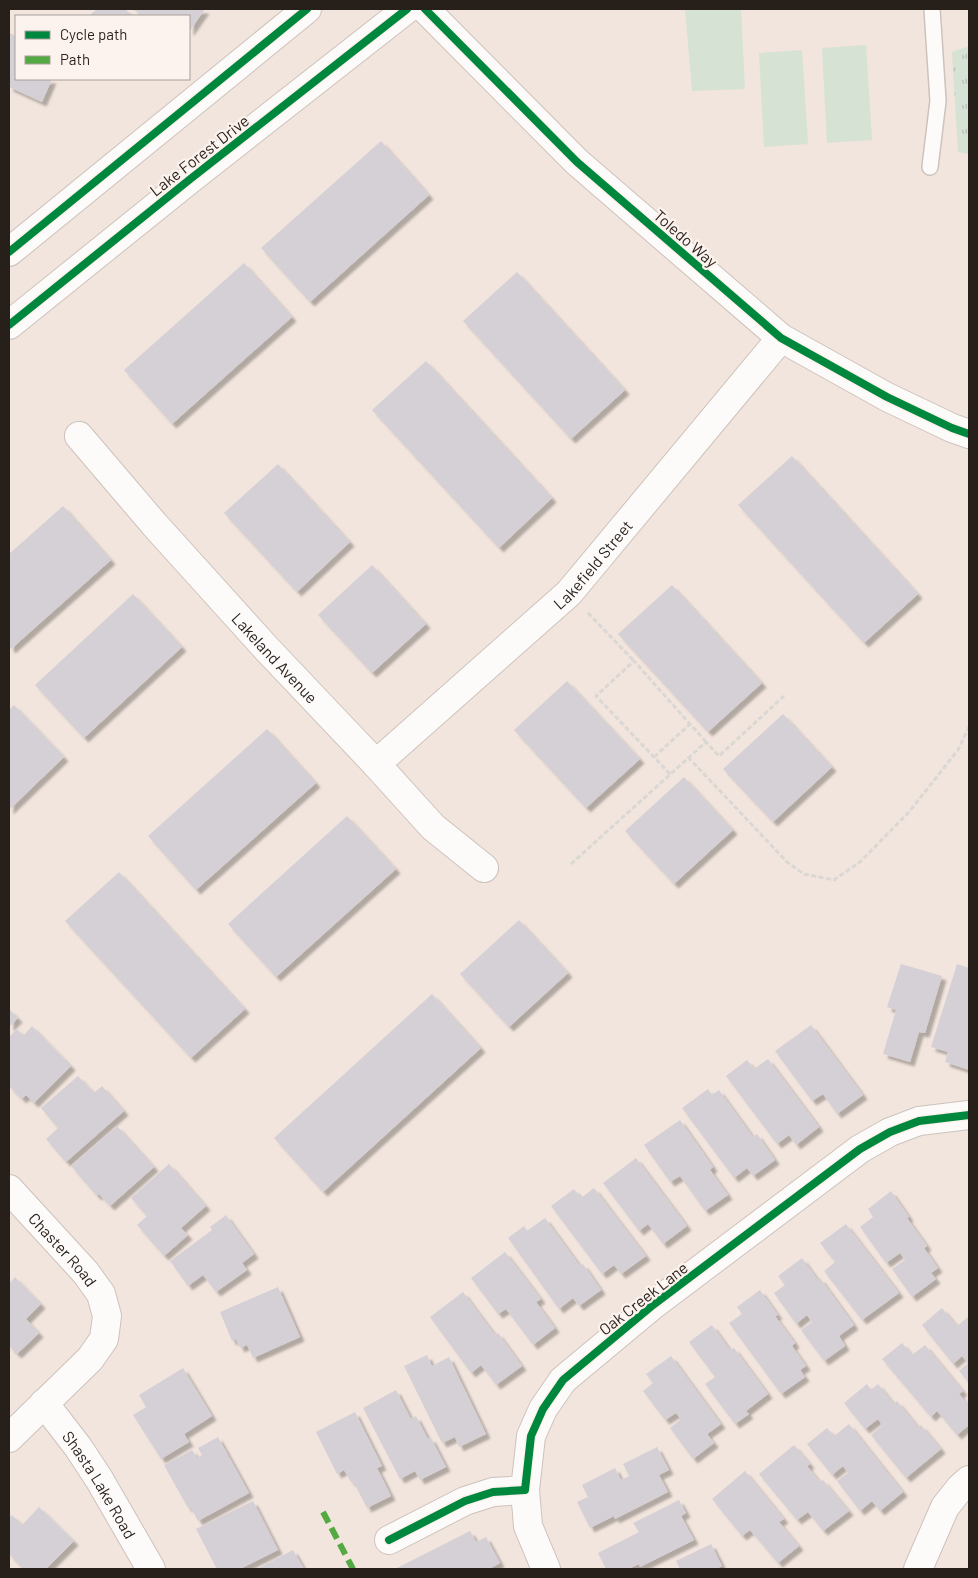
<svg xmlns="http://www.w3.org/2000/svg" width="978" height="1578" font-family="Barlow,sans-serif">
<defs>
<pattern id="grass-tufts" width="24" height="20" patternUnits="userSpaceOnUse" patternTransform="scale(1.25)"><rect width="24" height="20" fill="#d5e2d4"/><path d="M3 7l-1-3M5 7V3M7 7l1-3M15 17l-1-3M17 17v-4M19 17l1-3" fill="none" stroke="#b7c1b5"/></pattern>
<filter id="shadow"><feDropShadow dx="4.5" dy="4.5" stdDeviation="1" flood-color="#0004"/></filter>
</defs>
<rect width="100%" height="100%" fill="#f2e5dd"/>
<path fill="url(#grass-tufts)" d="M969,46V154L958,152L952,52Z"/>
<g fill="#d5e2d4">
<path d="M685,9H741L745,89L692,91Z"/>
<path d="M866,45L872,140L827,143L822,48Z"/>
<path d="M802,50L808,144L764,147L759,53Z"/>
</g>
<g fill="#d5d0d6" filter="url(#shadow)">
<path d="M97,9H125L133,16H92L90,15Z"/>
<path d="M132,9H205L189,32V16H143Z"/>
<path d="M9,33L16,36V79H52L42,102L9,87Z"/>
<path d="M381,141L429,195L310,302L261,248Z"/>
<path d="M244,263L292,317L172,424L124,370Z"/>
<path d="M517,272L625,390L571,439L463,321Z"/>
<path d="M426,361L552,498L499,548L372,410Z"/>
<path d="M792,456L918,594L864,643L738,505Z"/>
<path d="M278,464L350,542L297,592L224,513Z"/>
<path d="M63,506L111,560L11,649L9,646V554Z"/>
<path d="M372,565L426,624L372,673L318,615Z"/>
<path d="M672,585L762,683L708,732L618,634Z"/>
<path d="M133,594L182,647L84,738L35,685Z"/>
<path d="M567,681L640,759L586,808L514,730Z"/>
<path d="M14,705L64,757L9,810V710Z"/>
<path d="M783,714L832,767L773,822L723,769Z"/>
<path d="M267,729L316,783L196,890L148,836Z"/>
<path d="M684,777L733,830L674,884L625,831Z"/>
<path d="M347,816L396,869L276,977L228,924Z"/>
<path d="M119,872L245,1009L191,1058L65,921Z"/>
<path d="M519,920L568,973L509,1027L460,974Z"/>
<path d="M901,964L942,976L925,1033L919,1032L910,1062L883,1054L896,1010L887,1007Z"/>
<path d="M957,964L969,968V1070L945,1062L948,1052L931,1047Z"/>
<path d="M432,994L481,1048L323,1192L274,1138Z"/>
<path d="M9,1009L18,1018L9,1027Z"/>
<path d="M811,1025L863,1095L837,1114L823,1094L812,1101L775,1051Z"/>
<path d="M32,1026L71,1066L34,1103L26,1095L22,1099L9,1086V1037L17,1029L23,1036Z"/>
<path d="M768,1059L819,1127L796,1145L789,1135L777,1144L726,1076L747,1060L754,1069Z"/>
<path d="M78,1076L94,1093L102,1086L124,1111L66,1162L46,1139L58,1128L41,1108Z"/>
<path d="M708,1089L712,1095L719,1090L753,1137L757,1134L775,1160L753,1176L747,1168L734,1178L682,1108Z"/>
<path d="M680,1120L713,1167L710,1170L728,1195L705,1211L680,1176L670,1182L644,1145Z"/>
<path d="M117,1126L154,1167L110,1206L99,1194L97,1196L71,1166Z"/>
<path d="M636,1158L687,1226L663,1244L648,1224L639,1231L603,1183Z"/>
<path d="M169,1164L206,1206L181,1228L188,1235L164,1256L137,1225L147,1216L131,1198Z"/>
<path d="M594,1188L646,1256L621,1274L614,1265L602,1274L551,1206L574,1189L581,1198Z"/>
<path d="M891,1191L909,1217L907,1218L927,1246L924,1248L938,1268L931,1273L936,1279L912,1297L892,1269L905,1260L900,1253L886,1263L860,1227L873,1217L868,1209Z"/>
<path d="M226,1215L254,1254L242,1263L247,1270L216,1292L203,1275L188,1286L170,1261L212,1230L210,1227Z"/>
<path d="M545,1218L580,1266L583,1264L601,1290L579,1306L573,1298L559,1309L508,1238L524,1226L527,1231Z"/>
<path d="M846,1224L899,1293L862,1320L824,1271L835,1262L820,1243Z"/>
<path d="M505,1252L541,1299L536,1302L555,1328L533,1345L506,1309L498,1314L471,1278Z"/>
<path d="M802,1258L818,1280L820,1278L854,1325L839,1336L845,1346L824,1361L801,1330L812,1322L807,1315L796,1324L774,1293L785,1285L778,1276Z"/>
<path d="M15,1277L41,1304L26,1319L39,1333L17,1354L9,1346V1284Z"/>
<path d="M278,1287L300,1337L253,1358L247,1345L240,1348L236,1339L232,1341L220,1312Z"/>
<path d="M760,1290L778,1315L775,1316L795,1343L792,1346L806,1366L800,1370L805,1377L781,1394L729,1323L742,1314L737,1307Z"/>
<path d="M463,1292L495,1335L498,1333L522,1366L496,1385L481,1365L471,1373L430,1317Z"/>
<path d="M942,1308L957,1326L969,1316V1383L959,1371L968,1363L962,1356L953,1364L922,1325Z"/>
<path d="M712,1325L730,1350L734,1348L768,1394L746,1411L749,1414L735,1424L705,1384L715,1377L689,1342Z"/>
<path d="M902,1343L912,1355L925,1345L963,1391L959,1394L969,1406V1425L957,1435L937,1411L931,1417L882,1359Z"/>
<path d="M427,1355L432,1366L449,1357L486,1434L459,1447L455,1437L442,1443L404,1366Z"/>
<path d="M671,1356L721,1424L707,1434L714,1443L693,1459L670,1428L681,1419L676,1413L665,1420L643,1391L653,1383L646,1374Z"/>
<path d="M183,1368L212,1416L184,1434L189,1442L161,1459L133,1415L146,1407L139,1395Z"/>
<path d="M867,1384L871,1390L878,1384L894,1404L897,1401L918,1427L921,1425L941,1449L906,1478L871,1435L882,1425L878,1419L865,1429L844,1403Z"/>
<path d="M396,1390L411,1419L416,1416L428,1439L431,1438L446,1467L420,1480L415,1471L400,1479L363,1408Z"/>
<path d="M355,1412L382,1466L377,1468L391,1496L367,1508L353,1481L351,1482L344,1470L337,1474L316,1432Z"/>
<path d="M849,1424L903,1492L880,1511L872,1501L860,1511L837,1481L848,1473L843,1466L832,1475L807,1444L827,1428L834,1436Z"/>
<path d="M218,1437L249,1493L198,1521L190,1506L188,1508L164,1465L192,1450L197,1458L202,1455L198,1448Z"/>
<path d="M794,1445L810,1464L807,1466L820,1482L823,1480L849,1511L823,1531L808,1512L797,1520L759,1474Z"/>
<path d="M657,1447L669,1470L659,1475L668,1492L615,1519L614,1516L590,1528L577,1502L588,1497L582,1485L615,1468L621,1480L629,1476L623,1464Z"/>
<path d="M745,1471L784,1519L779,1522L799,1546L778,1563L750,1530L742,1536L712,1499Z"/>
<path d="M679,1500L686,1513L681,1516L694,1540L640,1567L639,1564L628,1569H606L598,1553L639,1532L633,1523Z"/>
<path d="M253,1501L278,1550L240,1569H217L196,1529Z"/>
<path d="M39,1507L74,1541L46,1569H24L9,1554V1518L12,1515L22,1525Z"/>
<path d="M470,1531L476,1542L486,1537L500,1563L489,1569H395Z"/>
<path d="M711,1544L722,1566L716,1569H680L676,1561Z"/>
<path d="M293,1550L304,1569H257Z"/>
</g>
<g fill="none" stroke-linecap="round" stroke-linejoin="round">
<g stroke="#cdc2bc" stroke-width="18">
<path id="service" d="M930,167L938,101L932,9"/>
</g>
<g stroke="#cdc2bc" stroke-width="30">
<g id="minor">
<path id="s1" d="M79,436L154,524L266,648L376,764L433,827L484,868"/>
<path id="s2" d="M376,764L569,593L781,338"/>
<path id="s3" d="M9,1189L86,1273L101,1294L107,1316L104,1339L90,1359L9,1438"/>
<path id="s4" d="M44,1403L78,1447L99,1479L151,1569"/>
<path d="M525,1490L528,1526L546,1569"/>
<path d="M389,1540L465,1501L493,1492L525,1490L531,1436L543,1409L563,1380L653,1305L860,1149L890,1132L919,1121L969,1115"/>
<path d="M918,1569L945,1507L960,1488L969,1480"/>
</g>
</g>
<g stroke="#cdc2bc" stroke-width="30">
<path id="secondary" d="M425,9L577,162L781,338L887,397L952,428L969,434"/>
</g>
<g stroke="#cdc2bc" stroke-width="30">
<g id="primary">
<path d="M9,252L307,9"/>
<path d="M9,325L189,180L407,9"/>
</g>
</g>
<g stroke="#dad7d4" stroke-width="3" stroke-dasharray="5 2.5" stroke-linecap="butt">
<path d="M588,613L634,661"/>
<path d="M654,757L690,724"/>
<path d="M688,757L787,862L804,874L834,880L860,862L909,812L958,750L969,727"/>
<path d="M670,774L596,696L634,661L706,742"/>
<path d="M571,864L706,742L719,756L784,696"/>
</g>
<use href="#service" stroke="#fdfbfa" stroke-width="15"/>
<use href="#minor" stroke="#fdfbfa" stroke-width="28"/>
<use href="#secondary" stroke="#fdfbfa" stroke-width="28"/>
<use href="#primary" stroke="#fdfbfa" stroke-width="28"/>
<path stroke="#53aa42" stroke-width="6" stroke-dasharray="12 6" stroke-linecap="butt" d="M323,1512L353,1569"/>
<g stroke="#fdf3ee" stroke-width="11">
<g id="cycleway">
<path d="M425,9L577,162L781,338L887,397L952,428L969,434"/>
<path d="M9,252L307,9"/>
<path d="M9,325L189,180L407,9"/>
<path d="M389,1540L465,1501L493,1492L525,1490L531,1436L543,1409L563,1380L653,1305L860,1149L890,1132L919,1121L969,1115"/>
</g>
</g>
<use href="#cycleway" stroke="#00873e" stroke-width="8"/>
</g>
<g text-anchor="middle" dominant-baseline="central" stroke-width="4.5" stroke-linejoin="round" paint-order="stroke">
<g font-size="16" fill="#271f1a" stroke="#fdf3ee">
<text transform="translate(199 155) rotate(-38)">Lake Forest Drive</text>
<text transform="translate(686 238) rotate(41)">Toledo Way</text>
<text stroke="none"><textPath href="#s2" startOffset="295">Lakefield Street</textPath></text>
<text stroke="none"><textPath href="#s1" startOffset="296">Lakeland Avenue</textPath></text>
<text stroke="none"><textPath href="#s3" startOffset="81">Chaster Road</textPath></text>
<text transform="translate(643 1298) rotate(-38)">Oak Creek Lane</text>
<text stroke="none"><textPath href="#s4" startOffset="99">Shasta Lake Road</textPath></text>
</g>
</g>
<rect width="978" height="1578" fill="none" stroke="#271f1a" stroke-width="20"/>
<rect x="15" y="15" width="175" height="65" fill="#fdf3ee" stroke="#a79e99"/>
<rect x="25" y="31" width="25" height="8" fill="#00873e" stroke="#a79e99"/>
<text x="60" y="40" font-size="15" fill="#271f1a">Cycle path</text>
<rect x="25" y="56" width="25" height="8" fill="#53aa42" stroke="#a79e99"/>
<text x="60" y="65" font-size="15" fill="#271f1a">Path</text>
</svg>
